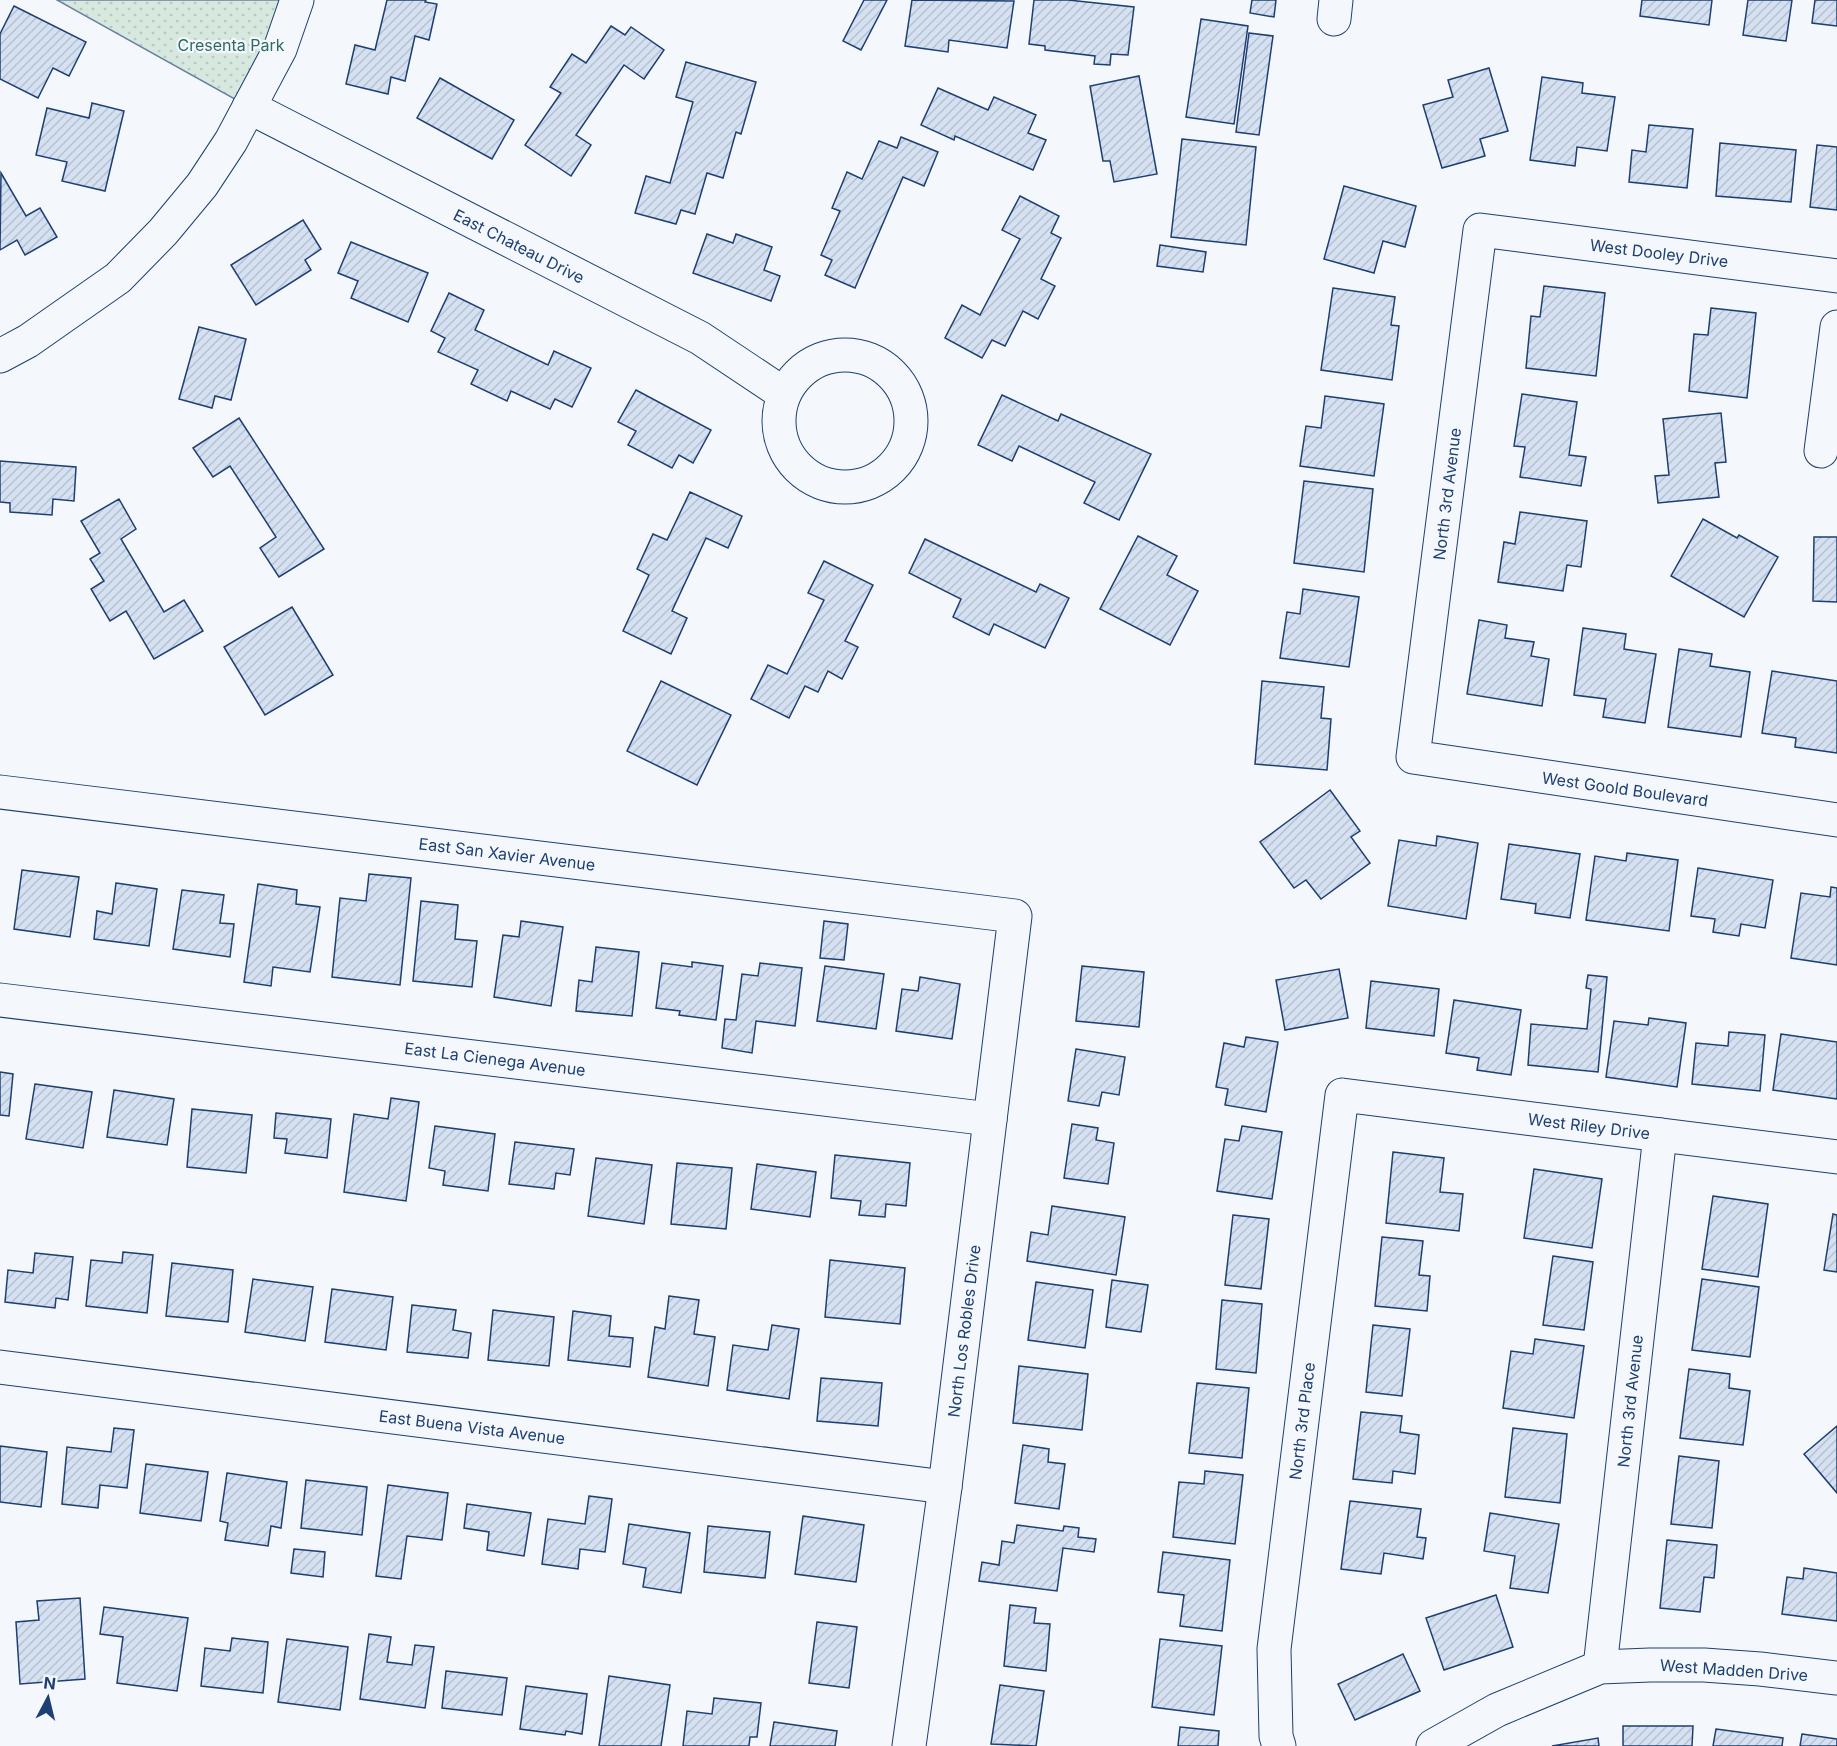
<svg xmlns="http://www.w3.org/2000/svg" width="1837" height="1746" font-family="Inter,sans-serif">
<defs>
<pattern id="grass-dots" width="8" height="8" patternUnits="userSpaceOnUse" patternTransform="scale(1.5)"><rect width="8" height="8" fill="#d7e8df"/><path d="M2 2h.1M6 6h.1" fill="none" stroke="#b8c8c3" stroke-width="1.8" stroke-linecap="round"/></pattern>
<pattern id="building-hatch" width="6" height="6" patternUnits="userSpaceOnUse" patternTransform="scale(1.5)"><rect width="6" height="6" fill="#d5e0f0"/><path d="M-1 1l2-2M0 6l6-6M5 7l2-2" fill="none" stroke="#b6c1d1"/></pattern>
</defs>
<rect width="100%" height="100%" fill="#f4f7fb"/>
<path fill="url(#grass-dots)" stroke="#687fa3" stroke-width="1.5" d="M57,0H297L249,107Z"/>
<g fill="url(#building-hatch)" stroke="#1d3f73" stroke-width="1.5">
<path d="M387,0H426L425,2L437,4L429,40L415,36L405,81L391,77L388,94L346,84L355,45L375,50Z"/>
<path d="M864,0H887L861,50L843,41Z"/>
<path d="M912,0L1014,1L1007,48L949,40L948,52L905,46Z"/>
<path d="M1034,0H1068L1134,7L1128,55L1111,54L1110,65L1094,64L1095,56L1045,50V46L1029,44Z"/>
<path d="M1252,0H1276L1274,17L1250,13Z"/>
<path d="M1642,0H1712L1709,25L1640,16Z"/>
<path d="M1748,0H1792L1786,41L1743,35Z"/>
<path d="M1815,0H1837V26L1812,23Z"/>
<path d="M14,6L86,42L69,76L53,68L38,98L0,79V34Z"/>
<path d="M1201,19L1248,26L1234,124L1186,117Z"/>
<path d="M611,26L625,35L631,27L664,50L644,79L624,65L576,135L591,145L571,176L525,145L561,93L550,87L572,54L586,63Z"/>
<path d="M1249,33L1273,36L1259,135L1236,132Z"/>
<path d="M686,62L756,82L741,134L736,132L723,178L707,173L695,214L681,210L676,224L635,213L646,176L670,183L693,102L676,97Z"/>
<path d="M1489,68L1508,131L1480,139L1485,156L1442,168L1423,105L1453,97L1448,80Z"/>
<path d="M1139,76L1157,174L1114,182L1110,161H1103L1090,86Z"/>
<path d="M1542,77L1583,83L1582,93L1615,97L1607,151L1577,147L1575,166L1530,160Z"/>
<path d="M440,78L514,120L492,159L417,118Z"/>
<path d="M938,88L988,110L994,97L1036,115L1028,133L1046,140L1033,170L955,136L954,140L921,125Z"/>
<path d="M92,103L124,111L105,191L62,181L67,162L36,155L47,108L89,118Z"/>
<path d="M1649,125L1693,129L1687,188L1629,182L1632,150L1646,152Z"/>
<path d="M901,137L938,152L924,186L903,177L855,288L825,275L832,260L821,255L840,211L832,208L847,172L862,179L879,141L897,148Z"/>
<path d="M1182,139L1256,147L1246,245L1171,237Z"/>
<path d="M1720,143L1796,150L1791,202L1716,196Z"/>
<path d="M1817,145L1837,147V210L1810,207Z"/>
<path d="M1,173L26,216L40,208L57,237L25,255L17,240L0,250Z"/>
<path d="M1344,186L1416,206L1405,247L1383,241L1374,273L1324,259Z"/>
<path d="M1020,196L1059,216L1051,233L1061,238L1041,279L1055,286L1038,319L1023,311L1005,346L992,340L982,358L945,338L962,305L980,315L1020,239L1002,230Z"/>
<path d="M303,220L321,249L305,260L311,270L256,305L231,265Z"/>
<path d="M707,234L733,243L736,234L772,247L764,270L780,276L771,301L693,273Z"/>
<path d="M351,242L428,273L408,322L351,298L358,281L338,273Z"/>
<path d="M1160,245L1206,252L1203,272L1157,266Z"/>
<path d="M1544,286L1605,293L1596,376L1526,368L1531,316L1540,317Z"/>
<path d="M1333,288L1395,297L1391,325L1399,326L1392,380L1321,370Z"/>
<path d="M449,293L484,310L475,330L548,365L554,351L591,368L572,407L555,399L550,409L511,391L507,401L471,384L478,370L438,352L445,338L431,331Z"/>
<path d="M1711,308L1756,313L1747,398L1689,391L1694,334L1708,335Z"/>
<path d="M199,327L246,339L231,400L215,396L212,408L179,399Z"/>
<path d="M636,390L711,430L693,463L679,455L672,468L628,445L636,431L618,422Z"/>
<path d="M1522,394L1577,402L1569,455L1586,457L1581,486L1520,477L1525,447L1514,446Z"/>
<path d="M1002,395L1058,421L1061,414L1151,454L1119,520L1084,503L1095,482L1019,446L1012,461L978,445Z"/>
<path d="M1325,396L1384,404L1374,476L1300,466L1306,426L1321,428Z"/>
<path d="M1721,413L1726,462L1715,463L1719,497L1658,503L1655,476L1669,475L1663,419Z"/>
<path d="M239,418L324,549L279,577L260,548L276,537L230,466L213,477L193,448Z"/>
<path d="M0,461L76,467L74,501L53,499L52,515L10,512V503L0,502Z"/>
<path d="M1304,481L1373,489L1364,572L1294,563Z"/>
<path d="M690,492L742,516L728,548L706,538L672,611L687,618L671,654L623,631L649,575L637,569L653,534L667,540Z"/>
<path d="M119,499L136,529L121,539L164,612L184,600L203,631L154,659L126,611L110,621L91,589L104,581L90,559L100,553L81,521Z"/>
<path d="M1520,512L1587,521L1581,567L1567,565L1563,591L1498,582L1504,542L1515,544Z"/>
<path d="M1703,519L1737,538L1739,535L1778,557L1744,617L1671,576Z"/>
<path d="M1138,536L1177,556L1167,575L1198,591L1170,645L1100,609Z"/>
<path d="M1814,537H1837V602L1813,601Z"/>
<path d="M925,539L1036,592L1040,584L1069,598L1045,648L994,624L989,635L953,617L961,599L909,573Z"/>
<path d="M824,561L873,585L845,641L858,647L842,679L828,671L818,692L805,686L789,718L751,699L768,665L787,674L824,600L808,593Z"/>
<path d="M1303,589L1359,597L1349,667L1280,658L1287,612L1300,614Z"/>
<path d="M292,607L333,675L265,715L224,647Z"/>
<path d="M1479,620L1507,625L1505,638L1534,642L1531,656L1549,659L1542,706L1467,694Z"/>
<path d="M1583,628L1626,634L1624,649L1656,654L1645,723L1603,717L1606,699L1574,695Z"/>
<path d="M1679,649L1712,654L1710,666L1750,672L1741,737L1668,727Z"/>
<path d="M1772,671L1837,681V753L1795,747L1796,738L1762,733Z"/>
<path d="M661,681L731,715L697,785L627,751Z"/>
<path d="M1262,681L1324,687L1321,718L1331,719L1327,770L1255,764Z"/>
<path d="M1330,790L1360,831L1351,837L1370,863L1321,899L1306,880L1294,888L1260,842Z"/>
<path d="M1437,836L1478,843L1466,919L1388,906L1399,840L1436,846Z"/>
<path d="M1509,844L1580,854L1570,918L1535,913L1536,904L1501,899Z"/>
<path d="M1627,853L1678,860L1669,931L1586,920L1595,856L1626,861Z"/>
<path d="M1698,868L1773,880L1765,928L1741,924L1739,936L1713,932L1715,919L1691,916Z"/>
<path d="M22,870L79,877L70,937L14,929Z"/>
<path d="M369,874L411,878L400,985L332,977L340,898L366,901Z"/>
<path d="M116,883L157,889L149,946L94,939L97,911L112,914Z"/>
<path d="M258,884L297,890L296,904L320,907L310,972L273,967L271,986L244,982Z"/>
<path d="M1831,887L1837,888V965L1791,958L1801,893L1830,897Z"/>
<path d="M182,890L224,895L220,923L234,924L230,957L173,949Z"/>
<path d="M421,901L458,905L455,939L477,941L472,987L413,981Z"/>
<path d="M521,921L563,927L551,1006L494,997L503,935L519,937Z"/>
<path d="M824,921L848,924L844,960L820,958Z"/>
<path d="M596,947L639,952L632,1016L576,1011L579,980L592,982Z"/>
<path d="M692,962L723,966L716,1020L679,1015L680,1011L656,1008L662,963L692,967Z"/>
<path d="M760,963L802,968L795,1026L756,1021L752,1053L722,1048L725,1019L736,1020L742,974L758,976Z"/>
<path d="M825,966L884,974L876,1029L817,1021Z"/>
<path d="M1082,966L1144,972L1139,1027L1076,1021Z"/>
<path d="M1339,969L1348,1018L1285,1030L1276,980Z"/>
<path d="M1588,975L1607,977L1598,1072L1528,1065L1531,1024L1587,1029L1591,989L1586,988Z"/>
<path d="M920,977L960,984L952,1039L896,1031L902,989L918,991Z"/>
<path d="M1371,981L1439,989L1434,1036L1366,1028Z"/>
<path d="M1454,1000L1521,1010L1511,1075L1477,1070L1479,1058L1446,1053Z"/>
<path d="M1649,1018L1686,1023L1677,1087L1606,1077L1614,1021L1648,1025Z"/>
<path d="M1729,1032L1765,1035L1760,1091L1692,1084L1696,1043L1728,1046Z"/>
<path d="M1781,1034L1837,1042V1099L1773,1090Z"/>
<path d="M1246,1037L1278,1042L1266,1112L1225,1105L1228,1089L1216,1087L1224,1043L1244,1047Z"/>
<path d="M1076,1049L1125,1057L1119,1095L1102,1092L1099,1106L1068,1101Z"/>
<path d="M0,1072L13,1074L9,1116L0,1115Z"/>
<path d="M35,1084L92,1092L83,1148L26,1139Z"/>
<path d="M114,1090L174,1099L167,1145L107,1137Z"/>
<path d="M391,1098L419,1102L406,1201L344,1192L354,1114L388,1119Z"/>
<path d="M192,1109L252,1115L246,1173L187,1167Z"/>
<path d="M276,1113L331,1119L327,1158L285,1153L287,1139L274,1138Z"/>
<path d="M1072,1124L1098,1128L1096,1140L1114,1143L1108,1184L1064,1178Z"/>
<path d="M435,1126L495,1134L488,1191L443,1185L445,1171L429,1168Z"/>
<path d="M1242,1126L1282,1132L1272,1199L1217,1191L1225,1139L1239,1141Z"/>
<path d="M515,1142L574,1149L570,1175L556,1173L554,1189L509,1184Z"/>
<path d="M1393,1152L1444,1158L1440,1192L1463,1194L1459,1231L1386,1223Z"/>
<path d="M835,1155L910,1163L906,1206L886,1204L885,1217L859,1215L861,1201L831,1198Z"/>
<path d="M596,1158L652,1165L644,1224L588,1216Z"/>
<path d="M677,1163L732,1168L726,1229L671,1224Z"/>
<path d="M757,1164L816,1172L810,1217L751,1209Z"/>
<path d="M1534,1169L1602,1179L1592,1248L1524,1238Z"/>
<path d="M1713,1196L1768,1204L1758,1277L1702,1269Z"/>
<path d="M1052,1206L1125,1217L1116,1275L1027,1261L1031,1232L1048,1235Z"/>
<path d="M1833,1214L1837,1215V1272L1824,1270Z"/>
<path d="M1233,1215L1269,1219L1261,1289L1225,1285Z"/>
<path d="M1382,1237L1423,1241L1419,1275L1430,1276L1427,1311L1375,1306Z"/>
<path d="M123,1252L153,1255L147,1313L86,1306L91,1260L122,1263Z"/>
<path d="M35,1253L73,1257L68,1300L56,1298L55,1308L5,1302L8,1270L33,1273Z"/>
<path d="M1553,1256L1593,1262L1584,1330L1543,1325Z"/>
<path d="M830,1260L905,1268L900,1324L825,1317Z"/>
<path d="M172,1263L233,1270L228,1322L166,1316Z"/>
<path d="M253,1279L313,1287L305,1341L245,1332Z"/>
<path d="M1702,1279L1759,1287L1750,1357L1692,1350Z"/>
<path d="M1112,1280L1148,1285L1141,1332L1106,1327Z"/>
<path d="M1036,1282L1093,1290L1085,1348L1028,1340Z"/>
<path d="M332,1289L393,1297L386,1350L325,1342Z"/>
<path d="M669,1296L699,1300L694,1334L715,1337L708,1386L648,1377L655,1327L665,1329Z"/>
<path d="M1222,1300L1262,1304L1256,1373L1216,1369Z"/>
<path d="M412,1305L456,1310L453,1330L471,1333L468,1358L407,1352Z"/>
<path d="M493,1310L554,1317L549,1366L488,1360Z"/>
<path d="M573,1311L611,1316L609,1336L633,1338L630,1367L568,1360Z"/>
<path d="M772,1325L799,1329L789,1399L727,1390L733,1345L768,1350Z"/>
<path d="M1373,1325L1410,1329L1402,1396L1366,1392Z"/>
<path d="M1535,1339L1584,1346L1574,1418L1503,1408L1511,1351L1533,1354Z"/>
<path d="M1019,1366L1088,1374L1082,1430L1013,1423Z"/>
<path d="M1689,1369L1730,1374L1729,1388L1750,1391L1743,1445L1680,1438Z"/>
<path d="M821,1378L882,1383L878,1426L817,1421Z"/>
<path d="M1197,1383L1249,1388L1242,1458L1189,1453Z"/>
<path d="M1361,1412L1402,1416L1400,1432L1419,1435L1415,1474L1393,1471L1392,1483L1353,1479Z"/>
<path d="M1837,1426V1493L1804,1454Z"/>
<path d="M114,1428L134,1430L127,1488L100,1485L98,1508L62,1504L67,1447L111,1452Z"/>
<path d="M1513,1428L1567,1434L1560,1503L1505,1497Z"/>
<path d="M1023,1445L1049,1449L1048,1462L1065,1464L1059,1509L1015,1503Z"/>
<path d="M0,1446L47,1452L41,1507L0,1502Z"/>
<path d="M1679,1456L1719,1461L1712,1528L1671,1524Z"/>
<path d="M146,1464L208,1472L201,1521L140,1513Z"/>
<path d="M1205,1471L1243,1475L1235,1544L1173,1537L1179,1482L1204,1484Z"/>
<path d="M227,1473L287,1482L281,1528L271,1526L268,1546L225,1540L228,1523L220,1521Z"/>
<path d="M306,1480L367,1487L362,1535L301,1528Z"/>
<path d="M388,1485L448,1493L442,1540L407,1536L401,1579L376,1576Z"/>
<path d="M589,1496L612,1499L605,1552L580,1549L578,1569L542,1564L548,1519L585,1524Z"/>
<path d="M1350,1501L1421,1509L1417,1537L1426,1538L1423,1559L1384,1553L1381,1574L1341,1569Z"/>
<path d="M467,1504L531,1513L524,1556L487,1550L489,1532L464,1528Z"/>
<path d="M1490,1513L1559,1524L1548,1593L1510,1588L1515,1556L1484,1551Z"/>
<path d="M803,1516L864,1525L856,1582L795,1574Z"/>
<path d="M629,1524L690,1533L681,1593L643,1587L646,1568L623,1564Z"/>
<path d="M1017,1525L1063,1531L1064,1526L1079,1528L1078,1537L1096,1539L1094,1552L1063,1548L1057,1591L979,1581L982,1562L999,1565L1002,1541L1014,1543Z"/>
<path d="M708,1526L770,1532L765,1578L704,1572Z"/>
<path d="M1667,1540L1717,1545L1714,1578L1704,1577L1700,1612L1660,1608Z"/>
<path d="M294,1549L325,1552L323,1577L291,1573Z"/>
<path d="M1163,1552L1230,1560L1222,1631L1180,1626L1184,1595L1158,1592Z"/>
<path d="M1804,1568L1837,1573V1621L1782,1614L1787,1577L1803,1579Z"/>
<path d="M1496,1595L1513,1647L1444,1670L1426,1618Z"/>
<path d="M80,1598L85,1679L20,1684L16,1622L39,1620L37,1601Z"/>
<path d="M1010,1605L1036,1608L1034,1623L1050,1624L1046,1671L1004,1666Z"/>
<path d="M104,1607L188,1618L177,1691L117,1683L123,1637L100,1634Z"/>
<path d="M817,1622L857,1627L849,1688L809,1683Z"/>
<path d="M369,1634L391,1637L387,1662L412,1665L415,1645L434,1647L425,1708L360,1699Z"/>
<path d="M232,1638L268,1642L263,1693L201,1686L205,1648L230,1651Z"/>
<path d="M287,1639L348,1647L340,1710L278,1702Z"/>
<path d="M1160,1639L1222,1646L1214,1715L1152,1707Z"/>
<path d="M1403,1654L1420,1691L1355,1720L1338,1684Z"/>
<path d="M446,1671L507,1678L502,1715L442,1708Z"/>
<path d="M609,1676L670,1685L661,1746H599Z"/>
<path d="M1000,1685L1044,1691L1036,1746L991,1744Z"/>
<path d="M526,1686L587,1694L582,1734L566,1731L565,1735L520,1729Z"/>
<path d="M714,1698L761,1703L757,1737H750L749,1746H683L687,1711L712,1714Z"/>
<path d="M774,1722L837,1731L835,1746H770Z"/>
<path d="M1623,1726H1693L1692,1746H1623Z"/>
<path d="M1180,1727L1219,1731L1218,1746H1178Z"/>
<path d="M1716,1729L1783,1738L1782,1746H1713Z"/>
<path d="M1802,1734L1837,1739V1746H1800Z"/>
<path d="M1598,1738L1599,1746H1552Z"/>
</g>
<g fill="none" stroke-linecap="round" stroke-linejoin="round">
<g stroke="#1d3f73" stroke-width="35">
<g id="minor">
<path d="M1334,19L1336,0"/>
<path d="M249,107L700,338L784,394"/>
<path d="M1837,276L1480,230L1413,757L1837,820"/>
<circle cx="845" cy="421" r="66"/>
<path d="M0,356L28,341L118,278L163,232L202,185L231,141L280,49L297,0"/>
<path d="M1821,451L1837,327"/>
<path d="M0,792L1015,916L945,1487L909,1746"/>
<path d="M0,1000L990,1119"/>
<path d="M0,1367L945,1487"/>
<path d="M1600,1667L1660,1135"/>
<path d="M1279,1746L1276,1736L1274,1649L1342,1095L1837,1157"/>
<path d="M1433,1746L1497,1710L1600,1667L1650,1665H1704L1760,1669L1837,1678"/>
</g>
</g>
<use href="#minor" stroke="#f4f7fb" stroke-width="33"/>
</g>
<g text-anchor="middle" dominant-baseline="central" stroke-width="4.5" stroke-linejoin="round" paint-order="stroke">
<g font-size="16" fill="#2c6c60" stroke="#f4f7fb">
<text x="231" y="45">Cresenta Park</text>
</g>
<g font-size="16" fill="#1d3f73" stroke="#f4f7fb">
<text transform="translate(519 246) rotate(27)">East Chateau Drive</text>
<text transform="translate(1659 253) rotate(7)">West Dooley Drive</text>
<text transform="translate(1447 494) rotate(-83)">North 3rd Avenue</text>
<text transform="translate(1625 789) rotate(8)">West Goold Boulevard</text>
<text transform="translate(507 854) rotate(7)">East San Xavier Avenue</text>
<text transform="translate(495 1059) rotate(7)">East La Cienega Avenue</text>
<text transform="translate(1589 1126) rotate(7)">West Riley Drive</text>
<text transform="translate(964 1331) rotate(-83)">North Los Robles Drive</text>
<text transform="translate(1630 1401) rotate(-84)">North 3rd Avenue</text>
<text transform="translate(1302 1421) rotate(-83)">North 3rd Place</text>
<text transform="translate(472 1427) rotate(7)">East Buena Vista Avenue</text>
<text transform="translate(1734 1670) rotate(4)">West Madden Drive</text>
</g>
</g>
<g transform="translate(48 1698) rotate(7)" stroke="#f4f7fb" stroke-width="4.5" paint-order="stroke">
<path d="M0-4.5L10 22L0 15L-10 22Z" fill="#1d3f73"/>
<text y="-9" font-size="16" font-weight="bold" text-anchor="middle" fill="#1d3f73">N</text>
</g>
</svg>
